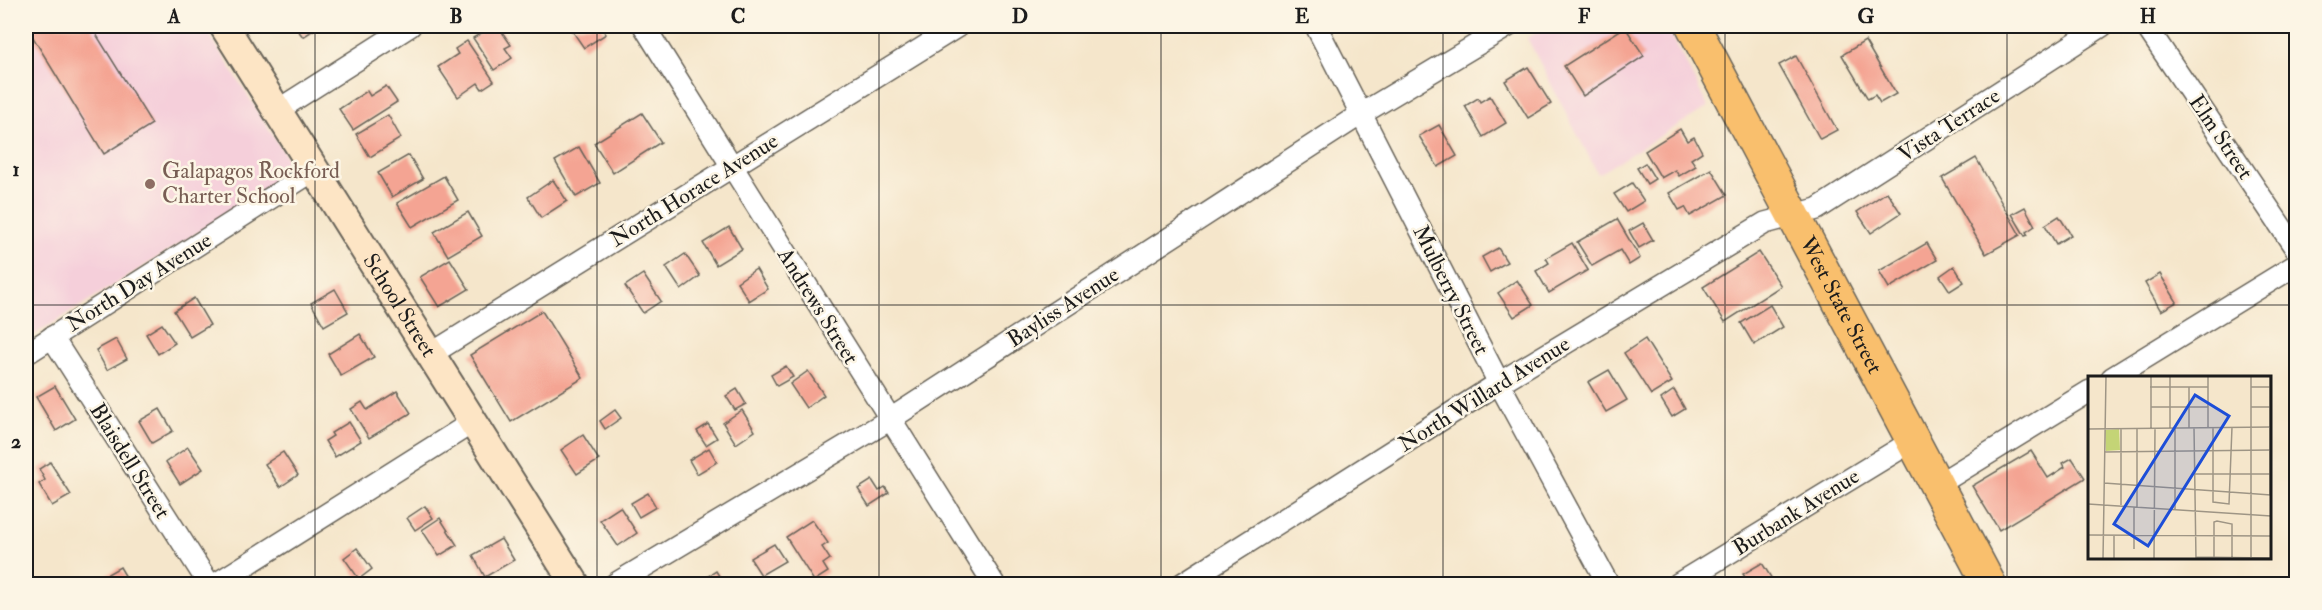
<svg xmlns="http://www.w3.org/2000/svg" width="2322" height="610" font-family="'IM FELL Double Pica',serif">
<rect width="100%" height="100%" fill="#fcf5e5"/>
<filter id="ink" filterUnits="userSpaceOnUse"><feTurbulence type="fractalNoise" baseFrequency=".0167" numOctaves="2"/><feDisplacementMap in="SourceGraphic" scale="12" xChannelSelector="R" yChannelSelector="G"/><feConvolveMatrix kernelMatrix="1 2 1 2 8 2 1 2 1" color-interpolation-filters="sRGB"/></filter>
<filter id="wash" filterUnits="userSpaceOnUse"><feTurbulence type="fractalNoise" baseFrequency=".008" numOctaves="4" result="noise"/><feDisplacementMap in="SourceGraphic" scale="24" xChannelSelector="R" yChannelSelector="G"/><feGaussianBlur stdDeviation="1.35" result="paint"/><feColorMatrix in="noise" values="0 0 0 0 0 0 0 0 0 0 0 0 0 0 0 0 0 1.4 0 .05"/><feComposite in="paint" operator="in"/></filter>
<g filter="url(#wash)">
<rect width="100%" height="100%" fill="#f5e6cb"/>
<g fill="#f5cfda">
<path d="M26,26H204L284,153L287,161L282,176L272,186L26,340Z"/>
<path d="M1548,26H1667L1708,107L1598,174L1527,38Z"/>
</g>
<g id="blocks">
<g fill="#f4a493">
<path d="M26,26H91L152,124L104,154L28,29L26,30Z"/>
<path d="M295,26H320L303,37Z"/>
<path d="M493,26H498L511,45L505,48L512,58L494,70L473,38Z"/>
<path d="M576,26H600L606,34L584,48L571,29Z"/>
<path d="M1625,27L1644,56L1583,96L1564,66Z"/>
<path d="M467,41L494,81L482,89L478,83L458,97L438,67L458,54L455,49Z"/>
<path d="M1865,41L1896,94L1880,103L1875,95L1868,99L1842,55Z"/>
<path d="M1796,56L1837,130L1820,139L1779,65Z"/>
<path d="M1528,67L1551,104L1528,118L1505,81Z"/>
<path d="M386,86L397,102L353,130L339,109L367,91L370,96Z"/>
<path d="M1490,96L1506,123L1483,137L1465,106L1478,98L1480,102Z"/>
<path d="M642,113L661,142L613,173L594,143Z"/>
<path d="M388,115L401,138L370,157L356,134Z"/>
<path d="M1439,125L1457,156L1438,167L1419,136Z"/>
<path d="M1680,129L1687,141L1694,137L1702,152L1691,159L1696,166L1679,176L1675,170L1661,178L1645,151Z"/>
<path d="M579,147L600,183L576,197L555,161Z"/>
<path d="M409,155L423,179L392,197L378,173Z"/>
<path d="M1976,158L2020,235L1986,254L1942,178Z"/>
<path d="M1645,163L1655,179L1647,184L1637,168Z"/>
<path d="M1711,169L1727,195L1690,216L1685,207L1679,210L1669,193Z"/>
<path d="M444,176L458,200L412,227L397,203Z"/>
<path d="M553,180L567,201L541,218L528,197Z"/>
<path d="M1632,183L1644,201L1626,212L1614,194Z"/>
<path d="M1887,192L1901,213L1871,233L1857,212Z"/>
<path d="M2025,207L2035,226L2026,232L2028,235L2025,236L2012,214Z"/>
<path d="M468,212L482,236L448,256L434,232Z"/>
<path d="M2059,216L2071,235L2056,244L2045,225Z"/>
<path d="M1617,219L1640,258L1629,265L1620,250L1592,266L1577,242Z"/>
<path d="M1643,223L1653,240L1639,248L1629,231Z"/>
<path d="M729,227L742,249L716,265L703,243Z"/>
<path d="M1572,243L1588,270L1549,293L1536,271L1549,263L1546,258Z"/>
<path d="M1927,243L1937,260L1889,288L1879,271Z"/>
<path d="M1498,248L1507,262L1490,272L1482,257Z"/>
<path d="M1759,252L1781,286L1725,322L1703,287Z"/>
<path d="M685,254L700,276L681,290L666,267Z"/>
<path d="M450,259L469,289L439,307L420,277Z"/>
<path d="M1954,266L1964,282L1950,291L1940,276Z"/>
<path d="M756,269L768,289L749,301L737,282Z"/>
<path d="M643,274L661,301L643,313L625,286Z"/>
<path d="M2160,274L2177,302L2161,311L2145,283Z"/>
<path d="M1517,280L1533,305L1514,317L1498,293Z"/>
<path d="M335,289L348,312L324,326L311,303Z"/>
<path d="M194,298L210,325L190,337L174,311Z"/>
<path d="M1770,305L1783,327L1754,345L1741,323Z"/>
<path d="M542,311L583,378L511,422L470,355Z"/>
<path d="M162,324L175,343L158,354L146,334Z"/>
<path d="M360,334L374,357L341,376L328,354Z"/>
<path d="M116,339L127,359L107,370L96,350Z"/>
<path d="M1645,339L1672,382L1651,395L1624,353Z"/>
<path d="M786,366L793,377L777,386L771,375Z"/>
<path d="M1609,370L1627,400L1606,412L1588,382Z"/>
<path d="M808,371L824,395L806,408L790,384Z"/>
<path d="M55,386L75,419L56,431L36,397Z"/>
<path d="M737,389L746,404L735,410L726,396Z"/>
<path d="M1674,390L1685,409L1672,417L1661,399Z"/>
<path d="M397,391L411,413L369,438L351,409L362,402L367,410Z"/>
<path d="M160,409L173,431L152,443L139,421Z"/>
<path d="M615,410L621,418L605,429L600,421Z"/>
<path d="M742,410L755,431L736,444L723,423Z"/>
<path d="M349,422L361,441L335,457L325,441L333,436L331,433Z"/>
<path d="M708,424L717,438L706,445L697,431Z"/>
<path d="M583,435L599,460L577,474L561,450Z"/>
<path d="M188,447L203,469L180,484L166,462Z"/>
<path d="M709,448L717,462L697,474L689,460Z"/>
<path d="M2031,451L2048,478L2065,467L2063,463L2072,458L2085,478L1999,530L1972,486Z"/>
<path d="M283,452L298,475L280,487L265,464Z"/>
<path d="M50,462L71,495L52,506L39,484L45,480L39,469Z"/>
<path d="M872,480L879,491L885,487L889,493L869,506L858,489Z"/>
<path d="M648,493L656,507L639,517L631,503Z"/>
<path d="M425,506L433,518L415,530L407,518Z"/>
<path d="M620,507L637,533L618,546L600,520Z"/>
<path d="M440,518L457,545L439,556L422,530Z"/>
<path d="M812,520L828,543L822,547L830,559L823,564L828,572L814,581L786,537Z"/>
<path d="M501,539L514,560L485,577L473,555Z"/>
<path d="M774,544L785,561L761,575L750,558Z"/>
<path d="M357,548L372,569L359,579L344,558Z"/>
<path d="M1762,563L1775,584H1749L1743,574Z"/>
<path d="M120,567L130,584H108L111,582L106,575Z"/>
<path d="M716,571L724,584H700L699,582Z"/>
</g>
</g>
</g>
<g filter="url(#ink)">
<use href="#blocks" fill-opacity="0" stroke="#686359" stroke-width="1.5"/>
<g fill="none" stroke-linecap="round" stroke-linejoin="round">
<g stroke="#686359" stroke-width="24">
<g id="street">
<path d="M644,26L994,584"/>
<path d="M1316,26L1499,383L1608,584"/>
<path d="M2146,26L2296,249"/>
<path d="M278,110L410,26"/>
<path d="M52,337L209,584"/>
<path d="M26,354L313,171"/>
<path d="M431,354L958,26"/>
<path d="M2112,378L2296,265"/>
<path d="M1937,485L2090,391"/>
<path d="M216,584L473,422"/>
<path d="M615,584L889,420L1361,114L1508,26"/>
<path d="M1182,584L1499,383L1765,223L1817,209L2102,26"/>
<path d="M1678,584L1914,440"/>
</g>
</g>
<g stroke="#686359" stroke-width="32">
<g id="secondary">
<path id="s1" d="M224,26L575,584"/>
</g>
</g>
<g stroke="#686359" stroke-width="36">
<g id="primary">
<path id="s2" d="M1693,26L1989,584"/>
</g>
</g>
<use href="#street" stroke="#fff" stroke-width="21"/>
<use href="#secondary" stroke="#fde5c5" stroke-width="28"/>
<use href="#primary" stroke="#f9bf6d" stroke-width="33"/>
</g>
</g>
<path fill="none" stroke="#1c1c1c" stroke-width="1.5" stroke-opacity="0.55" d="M315,26V584M597,26V584M879,26V584M1161,26V584M1443,26V584M1725,26V584M2007,26V584M26,305H2296"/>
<circle fill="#8d6e63" stroke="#fcf5e5" stroke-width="2" cx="150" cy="184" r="6"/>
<g text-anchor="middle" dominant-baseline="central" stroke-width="5" stroke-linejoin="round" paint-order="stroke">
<g font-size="22" fill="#1c1c1c" stroke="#fcf5e5">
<text transform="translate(1949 125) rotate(-33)">Vista Terrace</text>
<text transform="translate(2221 137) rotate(56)">Elm Street</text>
<text transform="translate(694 190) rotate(-32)">North Horace Avenue</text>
<text transform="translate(139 282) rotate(-32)">North Day Avenue</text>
<text transform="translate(1451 290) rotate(63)">Mulberry Street</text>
<text stroke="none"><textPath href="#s1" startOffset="330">School Street</textPath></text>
<text stroke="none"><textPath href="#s2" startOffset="316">West State Street</textPath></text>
<text transform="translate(818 306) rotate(58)">Andrews Street</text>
<text transform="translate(1063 307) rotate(-33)">Bayliss Avenue</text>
<text transform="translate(1484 394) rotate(-32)">North Willard Avenue</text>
<text transform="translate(130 461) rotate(58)">Blaisdell Street</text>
<text transform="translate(1796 512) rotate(-32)">Burbank Avenue</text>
</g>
<g font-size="22" fill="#785e54" stroke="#fcf5e5" text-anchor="start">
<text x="162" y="171">Galapagos Rockford<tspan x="162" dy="25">Charter School</tspan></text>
</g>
</g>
<g transform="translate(2088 376)">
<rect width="183" height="183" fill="#f5e6cb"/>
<path d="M31,53L32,74L18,75L17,54Z" fill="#c4d476"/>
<path fill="none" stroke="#9e9585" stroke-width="1.5" d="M63,0V52M82,0V52M182,0V119M62,11H120M101,11V52M163,11H182M63,31H120M163,31H182M120,51V0M49,52V131M106,52L108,183M125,52V126L141,128L144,51M0,53L183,51M16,76L183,74M106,98H182M16,107L183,119M0,128L183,140M33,129V53M87,133V52M0,159L183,160M26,160V183M46,173V131M108,181L183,182M15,183L18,0M66,183L67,52M126,183V146L129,145L144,148V183M163,183V0"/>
<path fill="#1d4ed8" fill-opacity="0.15" stroke="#1d4ed8" stroke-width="3" d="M107,19L141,40L60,170L26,148Z"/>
<rect width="183" height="183" fill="none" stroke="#1c1c1c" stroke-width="3"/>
</g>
<rect width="2322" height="610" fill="none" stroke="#fcf5e5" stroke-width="66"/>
<rect x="33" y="33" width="2256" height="544" fill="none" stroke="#1c1c1c" stroke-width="2"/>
<g font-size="20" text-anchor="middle" font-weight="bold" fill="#1c1c1c">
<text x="174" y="23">A</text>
<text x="456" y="23">B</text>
<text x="738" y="23">C</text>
<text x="1020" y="23">D</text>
<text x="1302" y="23">E</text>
<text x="1584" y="23">F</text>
<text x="1866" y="23">G</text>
<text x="2148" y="23">H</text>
<text x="16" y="176">1</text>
<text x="16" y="448">2</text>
</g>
</svg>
